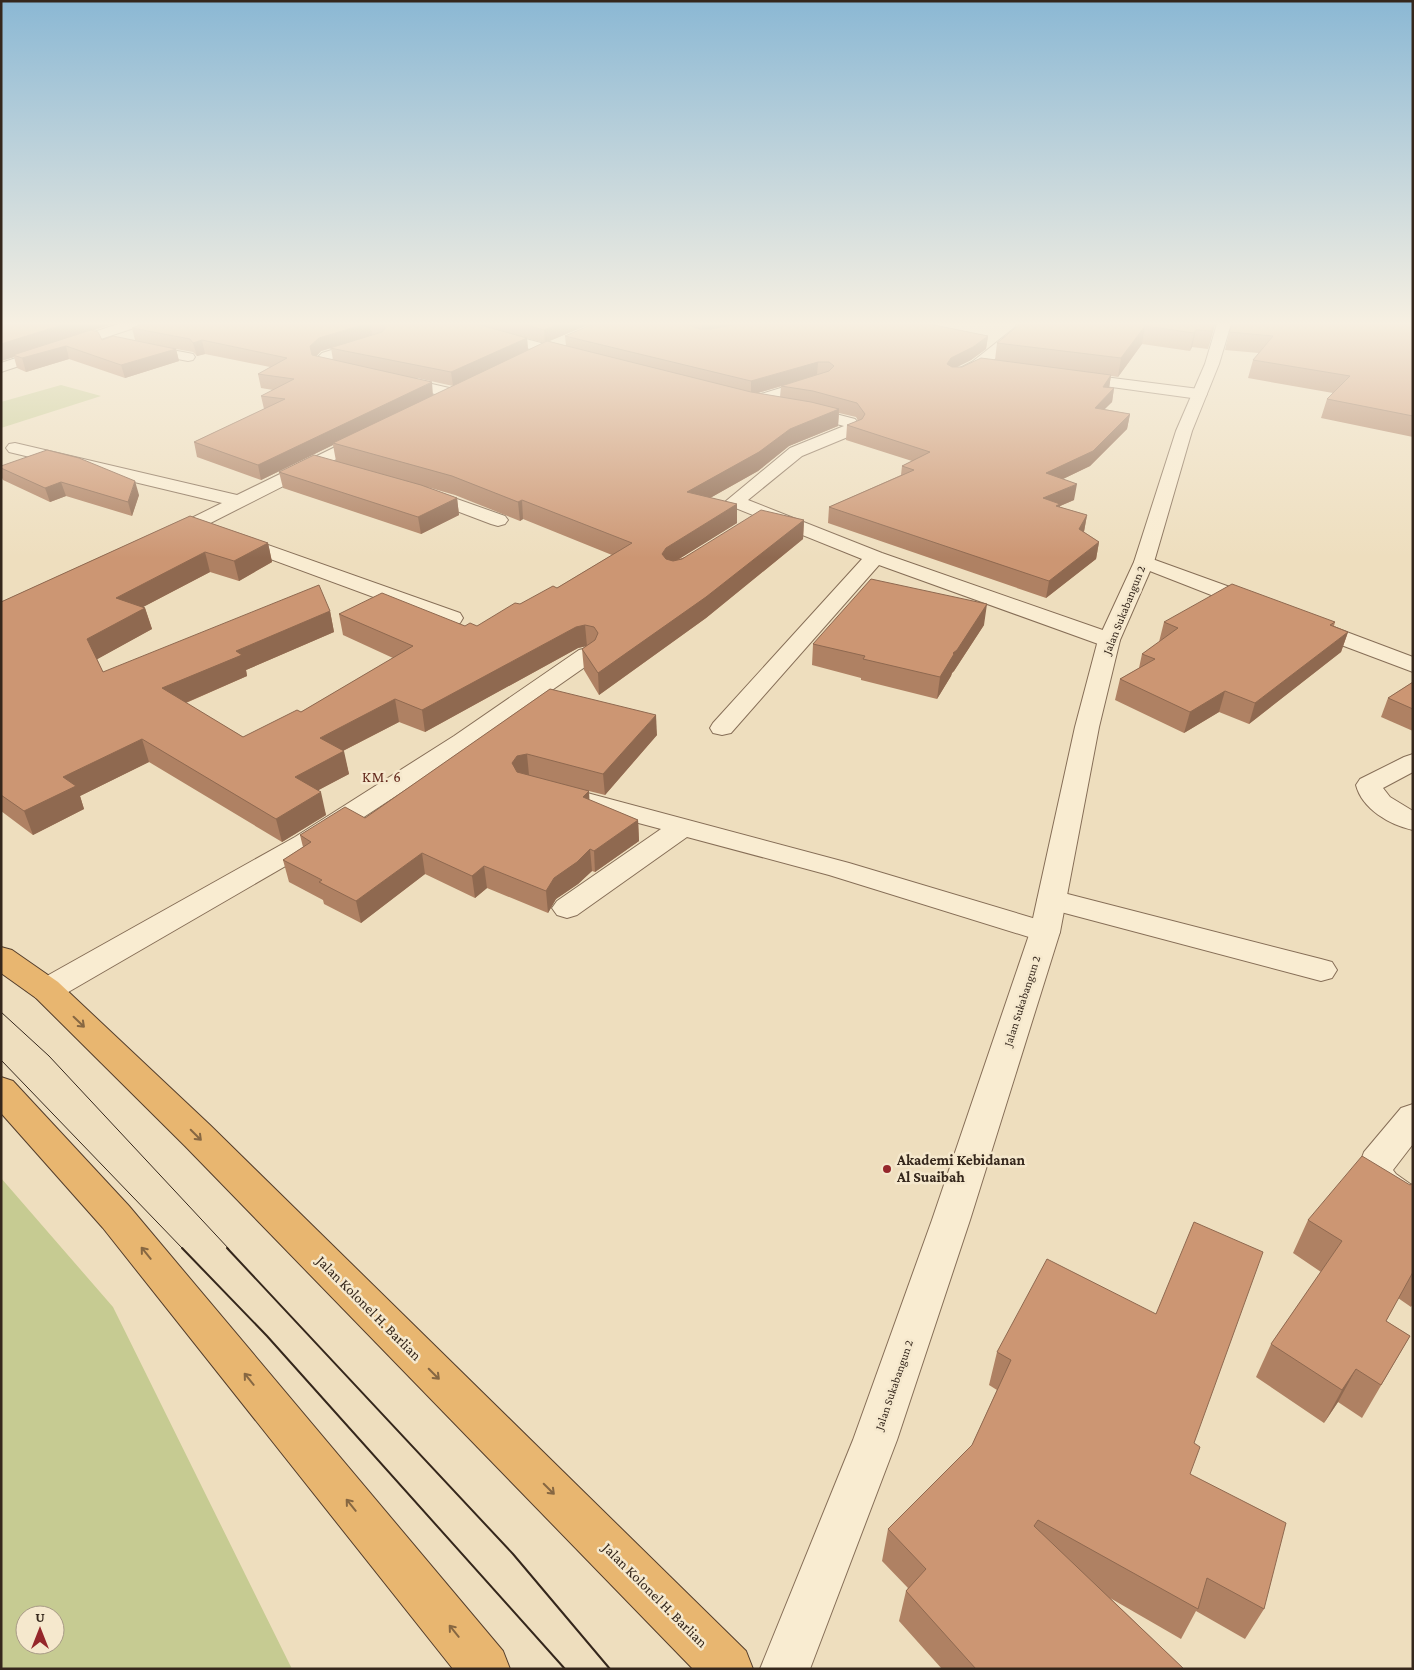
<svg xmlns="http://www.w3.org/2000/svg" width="1414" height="1670" font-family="'Crimson Pro',serif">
<rect width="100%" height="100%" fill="#eedebe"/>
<g fill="#c6cb92" fill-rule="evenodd">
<path d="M61,385L101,396L1,428V402Z"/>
<path d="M1,1178L113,1307L292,1669H1ZM25,1615H55V1645H25Z"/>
</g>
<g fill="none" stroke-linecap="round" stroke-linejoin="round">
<g stroke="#866e57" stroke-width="2">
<g id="minor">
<path d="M118,324H139L137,327L1,372V363Z"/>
<path d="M449,324H470L575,352L577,355L575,358L570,359L478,336L451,327Z"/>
<path d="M1017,324H1031L1030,329C1020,343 966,383 950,379L947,376L950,373L972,362L1016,327Z"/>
<path d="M367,339L372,340L374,343L372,346L332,359L329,362L353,368L356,371L353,374C342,377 327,371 316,368L314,361L322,353Z"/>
<path d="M140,344L188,353L193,354L195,357L193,360L188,361L135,351L133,348L135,345Z"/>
<path d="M1073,373L1199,389L1205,391L1207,394L1205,397L1199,399L1068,381L1065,378L1068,375Z"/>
<path d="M397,376L458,390L460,393L458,396L452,398L392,384L389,381L392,378Z"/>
<path d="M816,377L821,379L824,382L821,385L751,407L745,405L743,402L745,399Z"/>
<path d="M801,405L855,419L862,428L860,432L802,456L748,500L882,553L1117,635L1120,640L1117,645L1109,647L1101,645L879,565L731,733L722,735L713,733L710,728L713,723L862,559L728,505L726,501L790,448L844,426L795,413L793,410L795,407Z"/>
<path d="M368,431L374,432L376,436L374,440L175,541L168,543L161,541L158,537L161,533L222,503L9,452L6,448L9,444L15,443L237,495Z"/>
<path d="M423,487L505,516L508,520L505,524L498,526L491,524L417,496L414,492L417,488Z"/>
<path d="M234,533L460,613L463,618L460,623L452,625L444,623L227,543L224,539L227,535Z"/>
<path d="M1144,556L1263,599L1266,604L1263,609L1255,610L1247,609L1137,566L1134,562L1137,558Z"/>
<path d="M1312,619L1413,657V672L1304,631L1301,626L1304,621Z"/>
<path d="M587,648L595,650L598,655L595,660L472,746L315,849L58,998L47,1001L36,998L31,990L36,982L295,837L454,736L579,650Z"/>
<path d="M1413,754V772L1383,788L1390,797L1413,811V830C1390,825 1362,809 1356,785L1360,779L1404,757Z"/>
<path d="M561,786L849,863L1056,925L1060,932L1056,939L1045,942L829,875L687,837L577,915L567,918L557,915L552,908L557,901L661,829L552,800L548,794L552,788Z"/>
<path d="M1052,890L1321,959L1332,962L1337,970L1332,978L1321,981L1042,907L1037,900L1042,893Z"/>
<path d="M1413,1104V1144L1393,1170L1396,1174L1413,1186V1223L1400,1218L1370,1196L1357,1171L1364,1152L1401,1108Z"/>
</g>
</g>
<g stroke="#866e57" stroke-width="2">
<path id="tertiary" d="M1217,324H1231L1219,364L1192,431L1154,562L1120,640L1099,727L1060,932L970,1220L897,1440L810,1669H760L853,1440L932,1220L1030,932L1075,727L1098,640L1134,562L1176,431L1205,364Z"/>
</g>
<g stroke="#533d2b" stroke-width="2">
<g id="trunk">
<path d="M1,947L12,950L58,982L211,1126L746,1651L753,1669H693L185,1146L36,998L1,973Z"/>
<path d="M1,1077L13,1081L129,1206L503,1651L510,1669H453L103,1228L1,1113Z"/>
</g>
</g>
<use href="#minor" fill="#f9ecd1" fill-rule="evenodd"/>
<use href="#tertiary" fill="#f9ecd1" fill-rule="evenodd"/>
<use href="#trunk" fill="#e8b670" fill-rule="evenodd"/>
<g stroke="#35271c" stroke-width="1">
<path d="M1,1012L49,1056L229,1249"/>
<path d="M1,1060L183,1249"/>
</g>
<g stroke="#35271c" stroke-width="2">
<path d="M182,1248L267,1336L565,1669"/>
<path d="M227,1248L513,1554L610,1669"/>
</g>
</g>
<g fill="#af8163" fill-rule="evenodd">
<path d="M1,324L109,325L92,331L102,340H135L132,328L143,324H476L527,338L528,350L544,343L478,324H590L549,341L566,346L565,336L687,324H929L988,336L986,349L971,360L957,367H962L995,360L997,343L1020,324H1215L1208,349L1192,347L1190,351L1142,344L1118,377L1111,376L1109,387L1114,388L1112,402L1104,409L1130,414L1127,429L1090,466L1063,479L1074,500L1060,506V507L1087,515L1084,532L1099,542L1096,559L1046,598L828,523L829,507L901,475L902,466L912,461L846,440L847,425L858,421L856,417L839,413L838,426L789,446L758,471L710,498L737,504V523L679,559L804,520L803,539L706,618L599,695L584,670L582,649L586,646L578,648L425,732L399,722L343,751L349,774L318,790L326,815L282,842L149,762L80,796L84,809L33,835L1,811V602L190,516L268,543L272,562L239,581L210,572L143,607L145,608L152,629L97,659L103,672L330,611L334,632L246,670L247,676L186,703L243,737L301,712L393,658L343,635L339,614L465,626H477L520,604L557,588L612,555L523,519L520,521L455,495L427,487L457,498L459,515L421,534L283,488L279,472L336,461L333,445L261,480L197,457L194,442L264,409L261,396L273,390L261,388L258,374L270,367L205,354L197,356L193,352L176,349L179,361L125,378L69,359L26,372L17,368L14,357L1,361ZM331,348L333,360L316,356L321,351ZM417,378L453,386L433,396ZM793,383L781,386L780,397L758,393Z"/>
<path d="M1413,324V437L1321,418L1327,399L1333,393L1248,378L1253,360L1259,353L1225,350L1229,332Z"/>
<path d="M1,466L139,495L132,516L66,496L50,502L3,480L1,476Z"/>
<path d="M1164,622H1335L1334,626L1348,632L1341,652L1249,724L1219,712L1184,733L1115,700L1120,679L1139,668L1142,654L1159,642Z"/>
<path d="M984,625L954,671L952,673L951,676L937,699L861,680V678L812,665L813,644Z"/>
<path d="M1413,682V731L1381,717L1388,698Z"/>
<path d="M550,689L657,735L605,795L589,791V800L638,820L639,841L595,872L592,871L578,884L556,899L548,913L487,888L475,898L425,874L361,923L324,904L323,900L289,882L283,860L303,847L300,835L365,818Z"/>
<path d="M1413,1183V1304L1411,1307L1398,1298L1386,1321L1410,1336L1362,1418L1338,1402L1324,1423L1256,1377L1271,1344L1321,1272L1293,1253L1308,1220L1410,1185Z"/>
<path d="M997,1352L1194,1443L1190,1474L1264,1609L1245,1639L1196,1611L1181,1639L1110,1598L1184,1669H942L899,1621L906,1591L908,1588L882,1561L888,1529L972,1445L997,1390L989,1385Z"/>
</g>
<g fill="#8f6950">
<path d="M65,324H111L15,356L13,355L14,357L1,361V344Z"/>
<path d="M365,324H371L372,335L330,348H331L321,351L313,360L310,346L319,338Z"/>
<path d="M559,324H590L545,343L544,330Z"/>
<path d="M702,324H740L702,330Z"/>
<path d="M1214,324H1215L1208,349L1212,331Z"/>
<path d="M1145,326L1142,344L1118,377L1121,358Z"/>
<path d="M1196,330L1192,347L1190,351L1194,333Z"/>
<path d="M988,336L986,349L971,360L949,371L947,364L951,358Z"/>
<path d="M527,338L528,351L453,386L451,372Z"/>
<path d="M202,340L205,354L197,356L193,343Z"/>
<path d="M66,346L69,359L26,372L22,358Z"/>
<path d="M176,349L179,361L125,378L121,365Z"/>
<path d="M818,362L817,375L751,395V381Z"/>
<path d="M1111,375L1109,389L1103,387Z"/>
<path d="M432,382L433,396L333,443V445L261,480L258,465Z"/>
<path d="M1114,388L1112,402L1092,422L1095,408Z"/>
<path d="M839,409L838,426L789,446L758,471L687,511V492L790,429Z"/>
<path d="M1130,414L1127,429L1090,466L1044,488L1046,473Z"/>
<path d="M135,481L139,495L132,516L128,502Z"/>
<path d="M61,482L66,496L50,502L45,488Z"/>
<path d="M1077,484L1074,500L1060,506L1057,520L1043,498Z"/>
<path d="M457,498L459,515L421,534L418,517Z"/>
<path d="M522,500L523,519L520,521L518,502Z"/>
<path d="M737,504V523L666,567L662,554L666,548Z"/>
<path d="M1087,515L1084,531L1076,545L1079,529Z"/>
<path d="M804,520L803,539L706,618L599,695L598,673Z"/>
<path d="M1099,542L1096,559L1046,598L1049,581Z"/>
<path d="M268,543L272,562L239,581L234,561Z"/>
<path d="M205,552L210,572L122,618L116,598Z"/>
<path d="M987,604L984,625L954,671L952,673L951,676L937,699L940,677L953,653Z"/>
<path d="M145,608L152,629L94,661L87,639Z"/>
<path d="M330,611L334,632L246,670L247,676L169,710L162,688L236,651Z"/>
<path d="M585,625L587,646L578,648L425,732L422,710L576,627Z"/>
<path d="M1348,632L1341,652L1249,724L1255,703Z"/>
<path d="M1225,691L1219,712L1184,733L1190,712Z"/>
<path d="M395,699L399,722L325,760L320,738Z"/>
<path d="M656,715L657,735L605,795L603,774Z"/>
<path d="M142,739L149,762L80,796L84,809L33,835L24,811L63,777Z"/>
<path d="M344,751L349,774L300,800L295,777Z"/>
<path d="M527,754L529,775L514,784L512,763L517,756Z"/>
<path d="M589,791L590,812L583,797Z"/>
<path d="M321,792L326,815L282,842L276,819Z"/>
<path d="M638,820L639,841L595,872L594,851Z"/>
<path d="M590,849L592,871L578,884L556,899L548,913L546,891L554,878Z"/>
<path d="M422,853L425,874L361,923L356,901Z"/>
<path d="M484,866L487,888L475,898L472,876Z"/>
<path d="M1356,1369L1338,1402L1324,1423L1342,1390Z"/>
</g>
<g fill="#cc9673" stroke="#8f6950">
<path d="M1,324H65L1,344Z"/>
<path d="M143,324H365L319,338L310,346L312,355L432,382L258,465L194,442L285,399L261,396L294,379L258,374L287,358L202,340L193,343L190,339L132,328Z"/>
<path d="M382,324H477L527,338L451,372L330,348L382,332L385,328Z"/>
<path d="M522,324H559L544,330Z"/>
<path d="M593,324H686L700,329H711L737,324H929L988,336L973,347L951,358L947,364L952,367H962L981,358L1111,375L1103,387L1114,388L1095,408L1130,414L1093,451L1046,473L1077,484L1043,498L1060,504L1056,506L1087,515L1079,529L1099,542L1049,581L829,507L914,470L902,466L930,452L847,425L862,419L865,414L857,403L813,391L781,386L829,371L834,366L829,362H818L751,381L565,336Z"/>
<path d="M1020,324H1214L1212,331L1196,330L1194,333L1145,326L1121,358L997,343Z"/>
<path d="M1232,324H1413V416L1327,399L1350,376L1253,360L1273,336L1229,332Z"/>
<path d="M91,330L98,332L102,340L113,336L176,349L121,365L66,346L22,358L13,355Z"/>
<path d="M547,341L751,392L811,402L839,409L790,429L759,452L687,492L737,504L666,548L662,554L666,559L673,561L682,559L761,510L804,520L706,597L598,673L582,649L595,640L598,633L594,627L585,625L576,627L422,710L395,699L320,738L344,751L295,777L321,792L276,819L142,739L63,777L76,786L24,811L1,795V602L190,516L268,543L234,561L205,552L116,598L145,608L87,639L103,672L319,585L330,611L236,651L242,655L162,688L243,737L297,710L301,712L413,646L339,614L382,593L465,626L470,623L477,626L515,603L520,604L553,586L557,588L632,543L522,500L518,502L452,476L333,443Z"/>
<path d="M47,450L79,458L135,481L128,502L61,482L45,488L1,468V466Z"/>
<path d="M314,455L421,485L457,498L418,517L279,472Z"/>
<path d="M871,579L987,604L957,650L953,653L954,654L940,677L863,659L865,656L813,644Z"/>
<path d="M1232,584L1335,622L1330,625L1348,632L1255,703L1225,691L1190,712L1120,679L1155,659L1142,654L1178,628L1164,622Z"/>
<path d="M1413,682V709L1388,698Z"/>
<path d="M550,689L656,715L603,774L527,754L517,756L512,763L517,772L589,791L583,797L638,820L594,851L590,849L577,862L554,878L546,891L484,866L472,876L422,853L356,901L319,882L322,880L283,860L311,842L300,835L345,807L365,818Z"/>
<path d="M1362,1156L1410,1185L1413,1183V1272L1386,1321L1410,1336L1381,1385L1356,1369L1342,1390L1271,1344L1342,1241L1308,1220Z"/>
<path d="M1194,1222L1263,1252L1194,1443L1200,1447L1190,1474L1286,1523L1264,1609L1207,1578L1198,1609L1038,1520L1034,1526L1184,1669H976L906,1591L926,1569L888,1529L972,1445L1011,1360L997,1352L1047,1259L1156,1314Z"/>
</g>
<defs><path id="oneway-shaft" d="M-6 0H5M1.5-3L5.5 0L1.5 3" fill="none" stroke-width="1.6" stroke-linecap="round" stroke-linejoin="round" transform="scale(1.25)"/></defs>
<g stroke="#866742">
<use href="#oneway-shaft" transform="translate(79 1022) rotate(44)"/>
<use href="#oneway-shaft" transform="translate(196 1135) rotate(45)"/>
<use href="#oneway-shaft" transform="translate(146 1253) rotate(-129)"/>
<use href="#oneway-shaft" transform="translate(434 1374) rotate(45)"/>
<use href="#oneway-shaft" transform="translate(249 1379) rotate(-129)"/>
<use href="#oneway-shaft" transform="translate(549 1489) rotate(45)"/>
<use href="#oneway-shaft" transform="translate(351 1505) rotate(-129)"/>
<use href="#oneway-shaft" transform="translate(454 1631) rotate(-129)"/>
</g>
<linearGradient id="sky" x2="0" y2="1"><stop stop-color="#8bb8d4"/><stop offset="0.58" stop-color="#f7f0e2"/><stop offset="1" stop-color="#f7f0e2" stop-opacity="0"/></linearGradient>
<rect width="1414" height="558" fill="url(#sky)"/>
<circle fill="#95272b" stroke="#f5e8cd" stroke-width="2" cx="887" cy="1169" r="5"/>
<g text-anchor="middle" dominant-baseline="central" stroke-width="5" stroke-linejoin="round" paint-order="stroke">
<g font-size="12" fill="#35271c" stroke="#f5e8cd">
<text transform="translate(1124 610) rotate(-68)">Jalan Sukabangun 2</text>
<text transform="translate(1022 1001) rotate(-72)">Jalan Sukabangun 2</text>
<text transform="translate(894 1385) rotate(-71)">Jalan Sukabangun 2</text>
</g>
<g font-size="15" letter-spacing="1" fill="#62271b" stroke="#f5e8cd">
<text x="382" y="777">KM. 6</text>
</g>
<g font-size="15" font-weight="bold" fill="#35271c" stroke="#f5e8cd" text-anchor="start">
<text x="897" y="1160">Akademi Kebidanan<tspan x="897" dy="17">Al Suaibah</tspan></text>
</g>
<g font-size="15" fill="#35271c" stroke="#f5e8cd">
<text transform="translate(369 1308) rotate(45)">Jalan Kolonel H. Barlian</text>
<text transform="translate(655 1595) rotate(45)">Jalan Kolonel H. Barlian</text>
</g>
</g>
<rect width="1414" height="1670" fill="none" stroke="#35271c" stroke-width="5"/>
<g transform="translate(40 1630)"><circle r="24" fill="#f5e8cd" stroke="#a89b86"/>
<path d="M0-4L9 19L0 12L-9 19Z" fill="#95272b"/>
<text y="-8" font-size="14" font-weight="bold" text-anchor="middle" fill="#35271c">U</text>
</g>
</svg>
